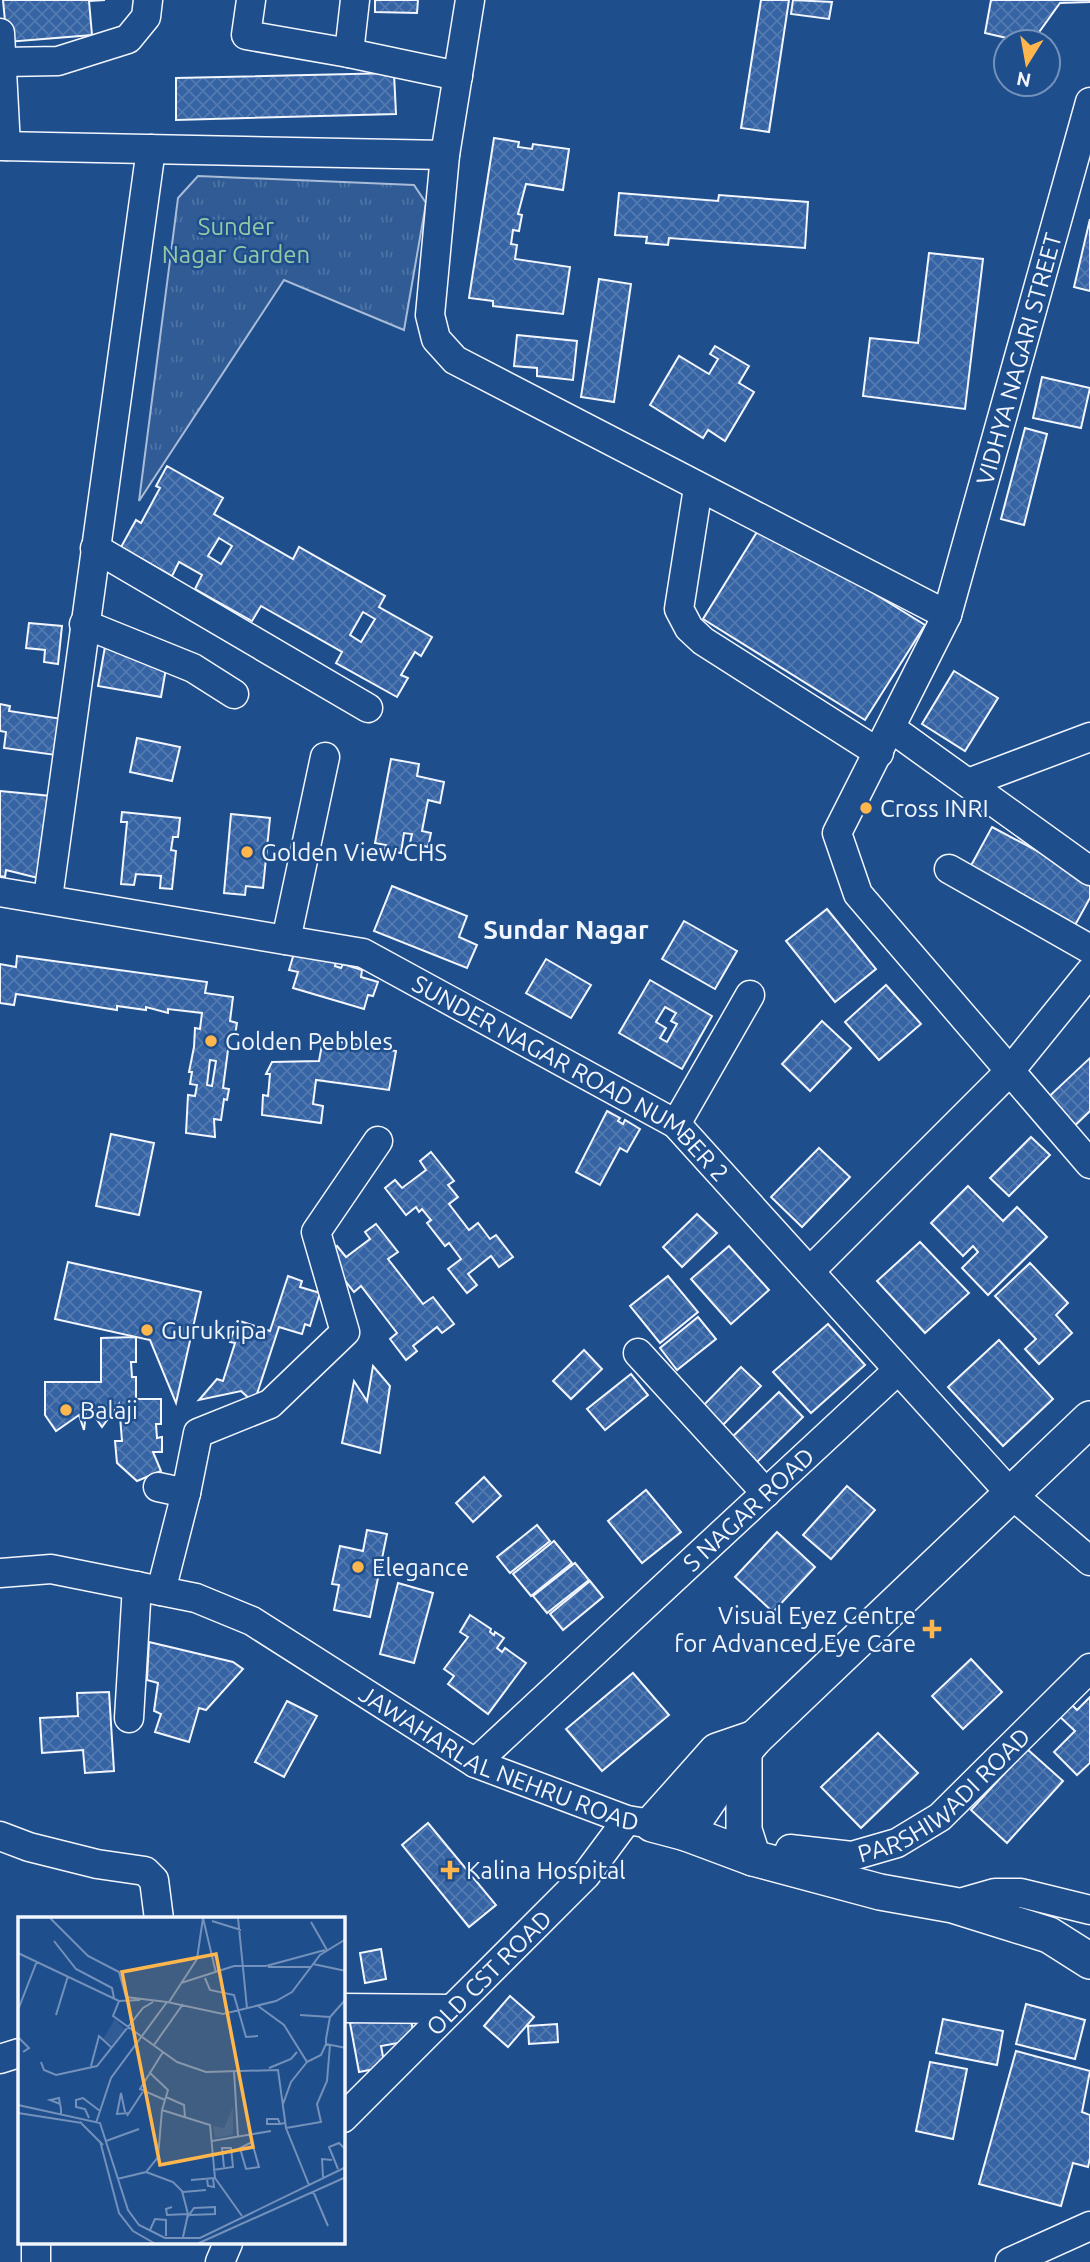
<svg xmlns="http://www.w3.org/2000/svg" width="1090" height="2262" font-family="Ubuntu,sans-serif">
<defs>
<pattern id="park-tufts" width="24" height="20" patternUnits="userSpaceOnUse" patternTransform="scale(1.75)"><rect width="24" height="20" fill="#305b95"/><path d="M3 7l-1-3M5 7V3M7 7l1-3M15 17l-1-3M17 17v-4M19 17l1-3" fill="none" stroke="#4e73a5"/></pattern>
<pattern id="building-cross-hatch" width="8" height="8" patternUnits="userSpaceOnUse" patternTransform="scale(1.75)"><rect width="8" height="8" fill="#3563a3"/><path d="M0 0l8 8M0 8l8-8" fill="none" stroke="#537ab1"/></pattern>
</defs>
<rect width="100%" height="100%" fill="#1f4e8c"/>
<path fill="url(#park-tufts)" stroke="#a8bbd7" stroke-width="2" d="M198,176L414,185L426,203L404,330L284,280L139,501L178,198Z"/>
<g fill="url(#building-cross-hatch)" stroke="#f2f6ff" stroke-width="2" fill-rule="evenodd">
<path d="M3,0H105L89,1L92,35L7,42Z"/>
<path d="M375,0H418L417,13L375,12Z"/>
<path d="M761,0H789L769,132L741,128Z"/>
<path d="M793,0L832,2L829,19L791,14Z"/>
<path d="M991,0H1090V2L1060,3L1032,42H1024L985,33Z"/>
<path d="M394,73L396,114L176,120V78Z"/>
<path d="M494,138L519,142L518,147L532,149L533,144L569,149L563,190L526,184L518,214L522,215L519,231L513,230L511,244L517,245L515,259L570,267L563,314L493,306V301L469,298Z"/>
<path d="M619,193L718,201L719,195L808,202L805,248L669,238L668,245L646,243L647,237L615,235Z"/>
<path d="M1090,219V291L1074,287Z"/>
<path d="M929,253L983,259L965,409L863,396L870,338L918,343Z"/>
<path d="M599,279L631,284L614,402L581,397Z"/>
<path d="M517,335L577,341L573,380L537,376V368L514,366Z"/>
<path d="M715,346L749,366L739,383L754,392L725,441L708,430L703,438L650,405L679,356L709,374L718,359L710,354Z"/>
<path d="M1042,377L1090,388L1081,428L1033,418Z"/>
<path d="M1025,428L1047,434L1024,525L1001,519Z"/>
<path d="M167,466L223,498L214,514L293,559L299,547L385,596L379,607L432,637L421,656L415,652L401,675L408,678L397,697L336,663L342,652L261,606L252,621L195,589L202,575L179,562L172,576L121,547L136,520L141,523L160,488L156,486ZM219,538L232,546L221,564L208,556ZM363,612L375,619L361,642L350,635Z"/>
<path d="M762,524L925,625L865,720L703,619Z"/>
<path d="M29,623L62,626L58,664L44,662L45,650L26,648Z"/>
<path d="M106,641L167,663L161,697L98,686Z"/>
<path d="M954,671L998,698L965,751L922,724Z"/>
<path d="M0,704L10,706L9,711L69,720L63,756L4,748L6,732L0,731Z"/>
<path d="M137,738L180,747L172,781L130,772Z"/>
<path d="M391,759L419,764L417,776L444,782L440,803L428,800L422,831L431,833L428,847L410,843L412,834L404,833L401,853L385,850L386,845L375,843Z"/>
<path d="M0,791L51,796L38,878L6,870L5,877L0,876Z"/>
<path d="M122,812L180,818L178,837H173L171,850L176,851L172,889L160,888L161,876L136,874L134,885L121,884L127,822H121Z"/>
<path d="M231,814L270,818L263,888L246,886L245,895L224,893Z"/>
<path d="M992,827L1090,879V898L1074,927L968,871Z"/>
<path d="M392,886L467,916L459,937L477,945L467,968L374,931Z"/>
<path d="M827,909L876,969L835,1002L786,941Z"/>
<path d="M684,921L737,951L715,989L662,959Z"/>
<path d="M295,950L336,962L335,966L341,968L343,964L362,970L361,977L378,982L373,996L368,995L364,1009L293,988L298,972L289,970Z"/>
<path d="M17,956L207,982L205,993L233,997L230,1021L237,1023L235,1035H230L223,1088L229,1089L227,1100L224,1099L221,1120L214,1119L215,1137L186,1133L188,1095L195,1096L197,1085L190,1084L192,1072H189L194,1047L195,1028L200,1029L202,1013L168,1009V1013L146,1007V1010L117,1006V1010L16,994L14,1005L0,1003V964L16,967ZM210,1060L216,1061L212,1086L207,1085Z"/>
<path d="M546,959L591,985L571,1018L526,993Z"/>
<path d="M650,980L712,1016L682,1069L619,1033ZM665,1007L676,1013L671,1021L677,1024L667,1042L660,1038L666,1028L656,1022Z"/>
<path d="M886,985L921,1024L879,1060L845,1022Z"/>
<path d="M822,1021L851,1048L810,1091L782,1064Z"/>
<path d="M323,1039L396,1051L389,1090L316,1080L313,1104L323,1106L321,1123L262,1115L263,1095L268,1096L270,1074H266L272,1062L319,1061Z"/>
<path d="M1090,1058V1111L1067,1133L1040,1105Z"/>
<path d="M607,1111L620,1118L618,1121L623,1124L625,1120L640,1129L627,1152L620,1148L600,1185L576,1172Z"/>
<path d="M111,1134L154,1143L139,1215L96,1206Z"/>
<path d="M1031,1137L1050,1155L1009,1196L990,1178Z"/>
<path d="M819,1148L850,1177L802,1227L771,1197Z"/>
<path d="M431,1152L454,1181L448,1185L458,1197L449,1204L469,1230L478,1223L490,1239L496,1235L513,1257L499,1267L491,1256L468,1274L477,1285L467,1293L448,1269L461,1259L449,1243L445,1246L427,1223L431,1220L422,1209L419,1212L416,1207L406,1215L385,1188L395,1180L402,1188L426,1170L420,1161Z"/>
<path d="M968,1186L1003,1221L1017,1207L1047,1237L988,1295L962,1268L978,1252L973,1246L963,1256L931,1223Z"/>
<path d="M697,1214L717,1233L682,1267L663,1247Z"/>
<path d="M376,1224L398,1252L388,1259L423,1304L433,1297L454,1324L442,1333L437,1327L413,1346L417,1351L406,1360L390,1339L397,1333L361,1286L354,1292L325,1255L337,1246L346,1257L370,1239L365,1232Z"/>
<path d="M920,1242L969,1293L925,1333L877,1281Z"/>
<path d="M729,1246L769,1290L731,1324L691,1279Z"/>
<path d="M68,1262L201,1292L176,1403L150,1340L55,1319Z"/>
<path d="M1030,1263L1068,1303L1056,1315L1072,1333L1039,1364L1025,1349L1036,1339L995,1296Z"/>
<path d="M288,1276L302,1281L300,1287L320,1293L310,1326L305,1324L302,1334L279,1327L254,1403L241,1391L199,1400L217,1379L223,1381L235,1343L230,1342L237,1320L270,1331Z"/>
<path d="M668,1276L698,1312L660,1343L630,1306Z"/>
<path d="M698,1317L716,1339L677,1370L660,1348Z"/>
<path d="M828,1324L865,1365L811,1413L773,1372Z"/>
<path d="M136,1337V1362H131L132,1377H136V1399H161V1424H156L157,1438L162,1437V1452H153L161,1471L137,1481L117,1463L115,1441H122L119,1404L102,1427L87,1405L84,1430L79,1415L56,1431L45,1415V1382H101V1338Z"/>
<path d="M999,1340L1053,1399L1003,1446L948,1387Z"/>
<path d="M584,1350L602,1369L571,1399L553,1381Z"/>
<path d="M373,1366L390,1386L380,1453L342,1443L354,1381L367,1401Z"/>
<path d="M741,1367L761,1386L717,1431L697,1412Z"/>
<path d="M631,1374L648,1395L605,1430L587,1409Z"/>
<path d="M779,1392L803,1417L753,1466L728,1441Z"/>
<path d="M484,1477L501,1496L473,1522L456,1503Z"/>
<path d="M847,1486L875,1510L831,1559L803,1535Z"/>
<path d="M646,1490L681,1532L642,1563L608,1521Z"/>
<path d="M537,1525L550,1541L510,1573L497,1557Z"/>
<path d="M367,1530L387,1534L370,1617L334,1610L339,1585L332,1584L340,1546L363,1551Z"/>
<path d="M777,1532L815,1567L773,1612L735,1577Z"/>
<path d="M554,1541L572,1563L531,1596L513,1574Z"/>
<path d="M575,1563L589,1580L547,1613L533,1596Z"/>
<path d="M590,1581L603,1597L563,1630L550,1614Z"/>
<path d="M398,1583L433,1593L414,1663L380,1654Z"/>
<path d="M470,1615L491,1629L490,1632L494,1635L495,1632L504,1638L497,1648L502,1652L505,1648L526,1663L488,1714L448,1684L454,1676L444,1669L468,1637L460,1632Z"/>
<path d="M149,1642L233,1662L243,1669L206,1710L199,1708L189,1742L155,1732L161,1714L154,1711L158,1683L147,1680Z"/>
<path d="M971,1659L1002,1692L963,1729L932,1696Z"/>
<path d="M633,1673L669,1715L602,1771L566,1729Z"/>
<path d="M109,1692L114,1771L85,1773L83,1750L42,1753L40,1718L78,1716L77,1693Z"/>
<path d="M1090,1697V1763L1077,1775L1054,1752L1075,1731L1057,1714L1069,1702L1077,1710Z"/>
<path d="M287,1701L317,1716L284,1777L255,1762Z"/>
<path d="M878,1733L918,1773L861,1828L821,1787Z"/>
<path d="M1027,1749L1063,1781L1007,1843L971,1810Z"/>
<path d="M428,1823L496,1905L469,1927L402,1845Z"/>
<path d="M381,1949L386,1979L365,1983L360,1953Z"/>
<path d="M510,1996L534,2017L508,2047L484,2026Z"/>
<path d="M1026,2004L1085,2020L1075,2059L1016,2044Z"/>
<path d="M409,2011L415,2040L381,2046L385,2067L359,2072L350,2023Z"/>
<path d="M943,2019L1003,2031L997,2065L936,2053Z"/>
<path d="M557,2024L558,2042L529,2044L528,2026Z"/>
<path d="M1016,2051L1090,2071L1082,2112L1090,2115V2158L1088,2167L1073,2163L1061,2206L979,2184Z"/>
<path d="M930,2062L967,2069L953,2139L916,2131Z"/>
</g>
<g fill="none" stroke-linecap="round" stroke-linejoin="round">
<g stroke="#f2f6ff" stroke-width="31">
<g id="minor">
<path d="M251,0L246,35L349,53L355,0"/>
<path d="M470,0L445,155L430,315L436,339L455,360L947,615L837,833L858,894L1090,1164"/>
<path d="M0,33L6,146"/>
<path d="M349,53L458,76"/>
<path d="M3,62L58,61L128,39L146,17L148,0"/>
<path d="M0,146L445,155"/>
<path d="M698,488L679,609L689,628L703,641L879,753"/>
<path d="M95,548L368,708"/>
<path id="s1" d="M947,615L1090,102"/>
<path d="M84,624L193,668L234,694"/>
<path d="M891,728L1090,871"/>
<path d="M968,783L1090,737"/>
<path d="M949,869L1090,949"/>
<path id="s2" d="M0,892L363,953L676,1124L1011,1494L1090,1561"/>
<path d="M48,898L151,149"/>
<path d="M286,940L325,757"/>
<path d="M676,1124L750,995"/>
<path d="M810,1271L1009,1072L1090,972"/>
<path d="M638,1353L766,1493"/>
<path d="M158,1487L186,1493L198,1433L270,1404L345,1332L316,1232L378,1141"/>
<path id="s3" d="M0,1573L51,1569L196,1598L252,1621L475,1763L627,1820L652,1824"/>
<path d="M161,1591L186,1493"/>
<path d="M129,1718L137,1586"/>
<path id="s4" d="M475,1763L897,1371"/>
<path d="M0,1836L29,1847L97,1864L145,1871L154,1880L159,1919"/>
<path id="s5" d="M783,1867L790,1849L852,1856L897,1843L940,1817L1090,1668"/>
<path d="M953,1905L995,1893H1021L1090,1910"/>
<path d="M343,2008L451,2009"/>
<path d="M0,2059L19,2053"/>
<path id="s6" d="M343,2118L586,1875L627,1820"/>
<path d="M36,2243V2262"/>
<path d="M220,2262L228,2243"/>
<path d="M1010,2262L1090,2226"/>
</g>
</g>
<g stroke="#f2f6ff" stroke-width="38">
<g id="major">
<path d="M755,1738L717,1751L652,1824L686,1833L753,1858L880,1892L953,1905L1049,1935L1090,1961"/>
<path d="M744,1750V1830L753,1858"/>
<path d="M686,1833L733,1764L755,1738L1090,1419"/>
</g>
</g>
<use href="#minor" stroke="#1f4e8c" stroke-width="28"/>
<use href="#major" stroke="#1f4e8c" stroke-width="35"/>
</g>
<g fill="#ffb74d" stroke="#1f4e8c" stroke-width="2.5">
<circle cx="866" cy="808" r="7"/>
<circle cx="247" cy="852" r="7"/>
<circle cx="211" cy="1041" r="7"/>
<circle cx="147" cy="1330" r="7"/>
<circle cx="66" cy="1410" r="7"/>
<circle cx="358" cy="1567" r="7"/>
<path d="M928.5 1618.5h7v7h7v7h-7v7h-7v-7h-7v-7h7z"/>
<path d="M446.5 1859.5h7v7h7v7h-7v7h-7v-7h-7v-7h7z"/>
</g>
<g text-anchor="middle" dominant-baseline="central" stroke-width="5" stroke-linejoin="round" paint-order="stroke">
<g font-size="24" fill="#97c8a6" stroke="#1f4e8c">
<text x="236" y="226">Sunder<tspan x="236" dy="28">Nagar Garden</tspan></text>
</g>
<g font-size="24" fill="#f2f6ff" stroke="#1f4e8c">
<text stroke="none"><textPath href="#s1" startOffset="266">VIDHYA NAGARI STREET</textPath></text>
<text stroke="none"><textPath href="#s2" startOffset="612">SUNDER NAGAR ROAD NUMBER 2</textPath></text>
<text stroke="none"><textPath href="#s4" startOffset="373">S NAGAR ROAD</textPath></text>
<text stroke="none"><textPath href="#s3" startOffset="544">JAWAHARLAL NEHRU ROAD</textPath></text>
<text stroke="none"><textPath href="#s5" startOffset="194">PARSHIWADI ROAD</textPath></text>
<text stroke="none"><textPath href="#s6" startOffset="206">OLD CST ROAD</textPath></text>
</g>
<g font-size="24" fill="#f2f6ff" stroke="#1f4e8c" text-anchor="start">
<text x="880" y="808">Cross INRI</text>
<text x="261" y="852">Golden View CHS</text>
<text x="225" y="1041">Golden Pebbles</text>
<text x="161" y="1330">Gurukripa</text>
<text x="80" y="1410">Balaji</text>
<text x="372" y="1567">Elegance</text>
<text x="916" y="1615" text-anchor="end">Visual Eyez Centre<tspan x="916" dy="28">for Advanced Eye Care</tspan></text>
<text x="466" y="1870">Kalina Hospital</text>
</g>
<g font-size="26" font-weight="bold" fill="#f2f6ff" stroke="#1f4e8c">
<text x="566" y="929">Sundar Nagar</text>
</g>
</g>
<g transform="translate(18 1917)">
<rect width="327" height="327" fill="#1f4e8c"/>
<path d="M97,102L107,112L94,128L85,122ZM215,190V218L197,221L195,209L206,211Z" fill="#305b95"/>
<path fill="none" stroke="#7391ba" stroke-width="2" d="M32,1L70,39L101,55L108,80L149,85M185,1L198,56M220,1L229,91M194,4L223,13M293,5L309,33M36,24L58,52L94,71L96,81M0,36L101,84L122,83M295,47L328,54M250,50H293M187,61L192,73L216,78L228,120L240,119M163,66L216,49H248L307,33M328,82L312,100L308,122V127L328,131M101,84L95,99L159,145L188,155L260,153L268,211L291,268M149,85L205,97L258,84L274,75L302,38L328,22M151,85L179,42L185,1M240,89L266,108L289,145L273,165L265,187M0,93L19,44M38,98L50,59M282,98L312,100M0,120L11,131L5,135M136,128L165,87M145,135L122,172L147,183M23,145L26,153L38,158L79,149L125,91L135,85M289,145L303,138L308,127M73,149L81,119L94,131M251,151L273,142L279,135M216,154L220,220M131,155L150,173L144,193L192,208L197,261L224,299M148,180L166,188L167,200M42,187L32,183L41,181L42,187L43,192V197M0,188L82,206L110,293L121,308L147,321H182L328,250M107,195L103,176L99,197L112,196M0,196L64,206M109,199L126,173M71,201L67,192L58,190V183L65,181L82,194M62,205L85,228M78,206L93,161L149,85M262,207L260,202H249V207H262L267,206M268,211L303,205L299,187L309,164L312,128M232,218L241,250L228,252L222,231L234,225M82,224L101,296L115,314L136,326M88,224L121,212M194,224L253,214M320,252L311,230L321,226L328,233M195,253L215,250L213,231H204L206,250M128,255L155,265L164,274L170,297L165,320M305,260L304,242L314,243M99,262L128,255L140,240L144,193M189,262L190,269L196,270L195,261M173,263L197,261M295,274L310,309M165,275L188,273M154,290L148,292L149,298L170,297M169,301L176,291L197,290V297L172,298M132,313L137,302L148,303V319M181,326L328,260"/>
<path fill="#ffb74d" fill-opacity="0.15" stroke="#ffb74d" stroke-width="3.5" d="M198,37L235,230L142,248L104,55Z"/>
<rect width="327" height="327" fill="none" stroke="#f2f6ff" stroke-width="3.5"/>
</g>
<g transform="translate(1027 63) rotate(191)"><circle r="33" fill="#1f4e8c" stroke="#7391ba" stroke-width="2"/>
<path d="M0-5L12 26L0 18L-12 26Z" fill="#ffb74d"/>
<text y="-10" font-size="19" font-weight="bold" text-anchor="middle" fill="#f2f6ff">N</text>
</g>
</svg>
